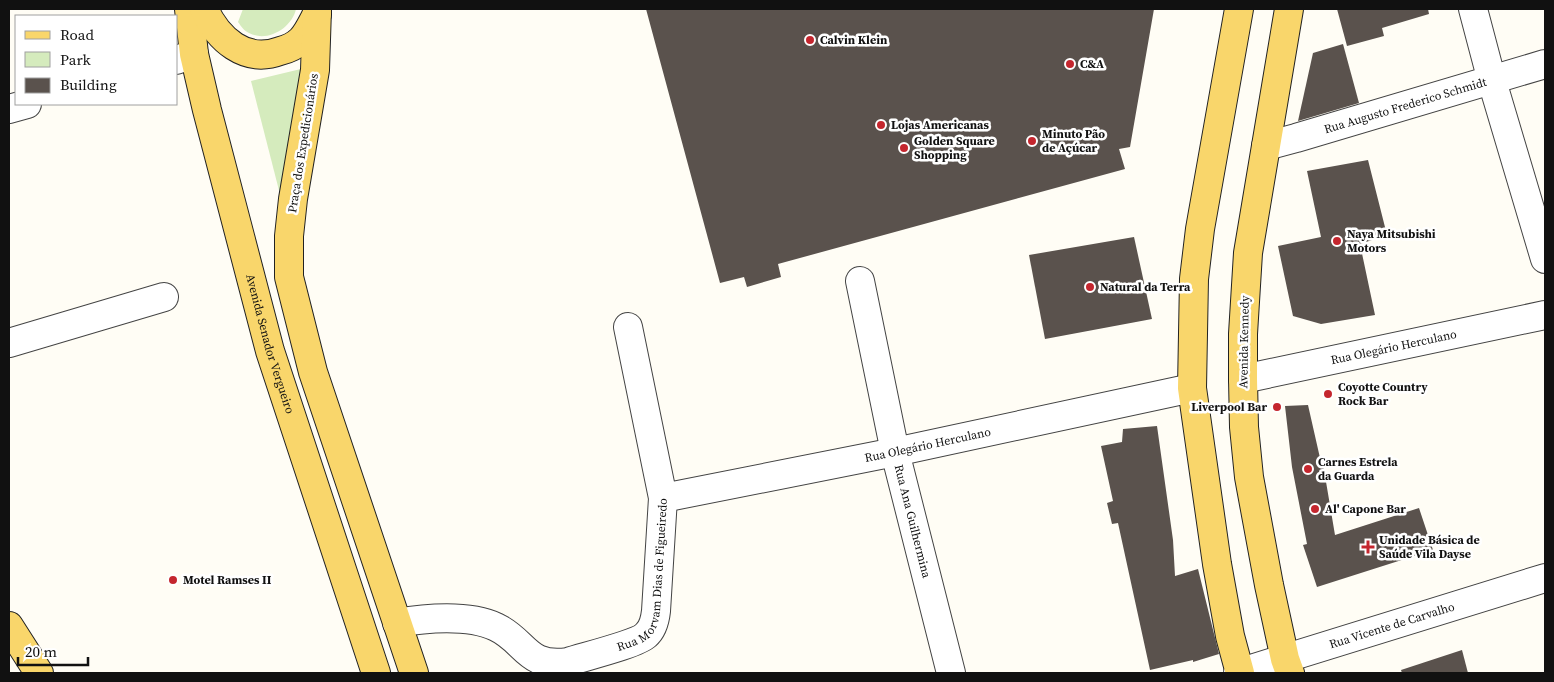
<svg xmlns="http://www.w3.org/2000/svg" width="1554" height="682" font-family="'Source Serif 4',serif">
<rect width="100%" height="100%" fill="#fffdf5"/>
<g fill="#d5ebbd">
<path d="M243,9H296C292,28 267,43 249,33C244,31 241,26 238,22Z"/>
<path d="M305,68L283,206L251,81Z"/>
</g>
<g fill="#5a524d">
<path d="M646,9H1154L1130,147L1119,149L1125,169L778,264L781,277L747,287L744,277L720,283Z"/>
<path d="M1337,9H1428L1429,14L1382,28L1384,36L1347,46Z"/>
<path d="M1343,44L1359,103L1298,121L1313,53Z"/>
<path d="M1368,160L1387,235L1360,244L1375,315L1321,324L1293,316L1278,246L1321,237L1307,171Z"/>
<path d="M1134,237L1152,319L1045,339L1029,255Z"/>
<path d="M1308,405L1320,458H1322L1335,535L1419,508L1433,550L1317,587L1303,545L1307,544L1292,467L1285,406Z"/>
<path d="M1157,426L1173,540L1175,576L1198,569L1219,654L1193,662V660L1150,670L1118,523L1112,524L1107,503L1113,501L1101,446L1122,442L1123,429Z"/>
<path d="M1462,650L1468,673H1402L1401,670Z"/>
</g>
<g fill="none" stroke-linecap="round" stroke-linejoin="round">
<g stroke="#444" stroke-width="30">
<g id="minor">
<path d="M1473,9L1492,81L1545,259"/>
<path d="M176,60L194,54"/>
<path d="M9,109L27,104"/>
<path id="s1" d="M1266,146L1296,138L1545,64"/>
<path id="s2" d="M860,281L895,452L951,673"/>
<path d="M9,343L164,297"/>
<path id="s3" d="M1243,379L1545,315"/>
<path id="s4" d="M663,498L895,452L1192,388"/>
<path id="s5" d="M397,623C425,618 469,614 496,627C526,641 526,668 568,662C583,657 637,644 646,635C653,629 655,620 656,611L663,498L628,327"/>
<path id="s6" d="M1238,673L1545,578"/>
</g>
</g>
<g stroke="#222" stroke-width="30">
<g id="major">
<path id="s7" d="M189,9L194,54L207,110L270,351L376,673"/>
<path d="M204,9C218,39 245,64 280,51C288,49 295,46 301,40C308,33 312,23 317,14"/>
<path d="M317,9L315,70L293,199L289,236V277L313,372L414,673"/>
<path d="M1239,9L1200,229L1194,279L1192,388L1217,564L1230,636L1240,673"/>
<path d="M1289,9L1248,253L1243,334V379L1244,427L1249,477L1269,585L1285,659L1290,673"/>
<path d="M9,626L39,673"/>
</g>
</g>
<use href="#minor" stroke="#fff" stroke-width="28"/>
<use href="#major" stroke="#f9d66b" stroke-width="28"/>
</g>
<g fill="#c4262e" stroke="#fff" stroke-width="2">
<circle cx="810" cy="40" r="5"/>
<circle cx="1070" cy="64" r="5"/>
<circle cx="881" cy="125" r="5"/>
<circle cx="1032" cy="141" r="5"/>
<circle cx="904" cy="148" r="5"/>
<circle cx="1337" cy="241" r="5"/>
<circle cx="1090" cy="287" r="5"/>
<circle cx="1328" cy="394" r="5"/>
<circle cx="1277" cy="407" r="5"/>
<circle cx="1308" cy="469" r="5"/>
<circle cx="1315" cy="509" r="5"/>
<path d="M1365.5 539.5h5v5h5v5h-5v5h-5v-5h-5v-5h5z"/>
<circle cx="173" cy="580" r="5"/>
</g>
<g text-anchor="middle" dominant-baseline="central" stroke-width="5" stroke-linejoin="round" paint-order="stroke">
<g font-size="12" font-weight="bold" fill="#111" stroke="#fff" text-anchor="start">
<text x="820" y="40">Calvin Klein</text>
<text x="1080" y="64">C&amp;A</text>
<text x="891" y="125">Lojas Americanas</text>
<text x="1042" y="134">Minuto Pão<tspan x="1042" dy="14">de Açúcar</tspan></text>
<text x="914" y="141">Golden Square<tspan x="914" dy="14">Shopping</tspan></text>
<text x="1347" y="234">Naya Mitsubishi<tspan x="1347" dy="14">Motors</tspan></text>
<text x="1100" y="287">Natural da Terra</text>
<text x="1338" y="387">Coyotte Country<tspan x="1338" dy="14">Rock Bar</tspan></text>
<text x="1267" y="407" text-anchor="end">Liverpool Bar</text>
<text x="1318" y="462">Carnes Estrela<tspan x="1318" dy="14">da Guarda</tspan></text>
<text x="1325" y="509">Al' Capone Bar</text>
<text x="1379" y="540">Unidade Básica de<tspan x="1379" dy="14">Saúde Vila Dayse</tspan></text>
<text x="183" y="580">Motel Ramses II</text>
</g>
<g font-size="12" fill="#111" stroke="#fff">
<text stroke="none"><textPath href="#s1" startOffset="145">Rua Augusto Frederico Schmidt</textPath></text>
<text transform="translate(303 143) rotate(-81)">Praça dos Expedicionários</text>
<text transform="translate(1244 342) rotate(-89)">Avenida Kennedy</text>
<text stroke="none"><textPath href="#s7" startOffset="345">Avenida Senador Vergueiro</textPath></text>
<text stroke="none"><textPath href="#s3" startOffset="154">Rua Olegário Herculano</textPath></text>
<text stroke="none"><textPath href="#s4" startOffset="270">Rua Olegário Herculano</textPath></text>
<text stroke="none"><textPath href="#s2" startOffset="246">Rua Ana Guilhermina</textPath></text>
<text stroke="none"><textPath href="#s5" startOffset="321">Rua Morvam Dias de Figueiredo</textPath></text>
<text stroke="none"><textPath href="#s6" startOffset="161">Rua Vicente de Carvalho</textPath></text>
</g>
</g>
<rect width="1554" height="682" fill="none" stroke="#111111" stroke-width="20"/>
<rect x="15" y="15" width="162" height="90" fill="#ffffff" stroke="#a0a0a0"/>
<rect x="25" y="31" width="25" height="8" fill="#f9d66b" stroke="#a0a0a0"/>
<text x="60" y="40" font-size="15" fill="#111111">Road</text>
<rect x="25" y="52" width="25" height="15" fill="#d5ebbd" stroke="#a0a0a0"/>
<text x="60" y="65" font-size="15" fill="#111111">Park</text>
<rect x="25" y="78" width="25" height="15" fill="#5a524d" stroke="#a0a0a0"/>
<text x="60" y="90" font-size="15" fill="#111111">Building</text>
<path d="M18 657v8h70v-8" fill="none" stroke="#111111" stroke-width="2.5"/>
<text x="25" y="657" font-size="15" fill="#111111" stroke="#ffffff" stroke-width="4" paint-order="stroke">20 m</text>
</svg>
